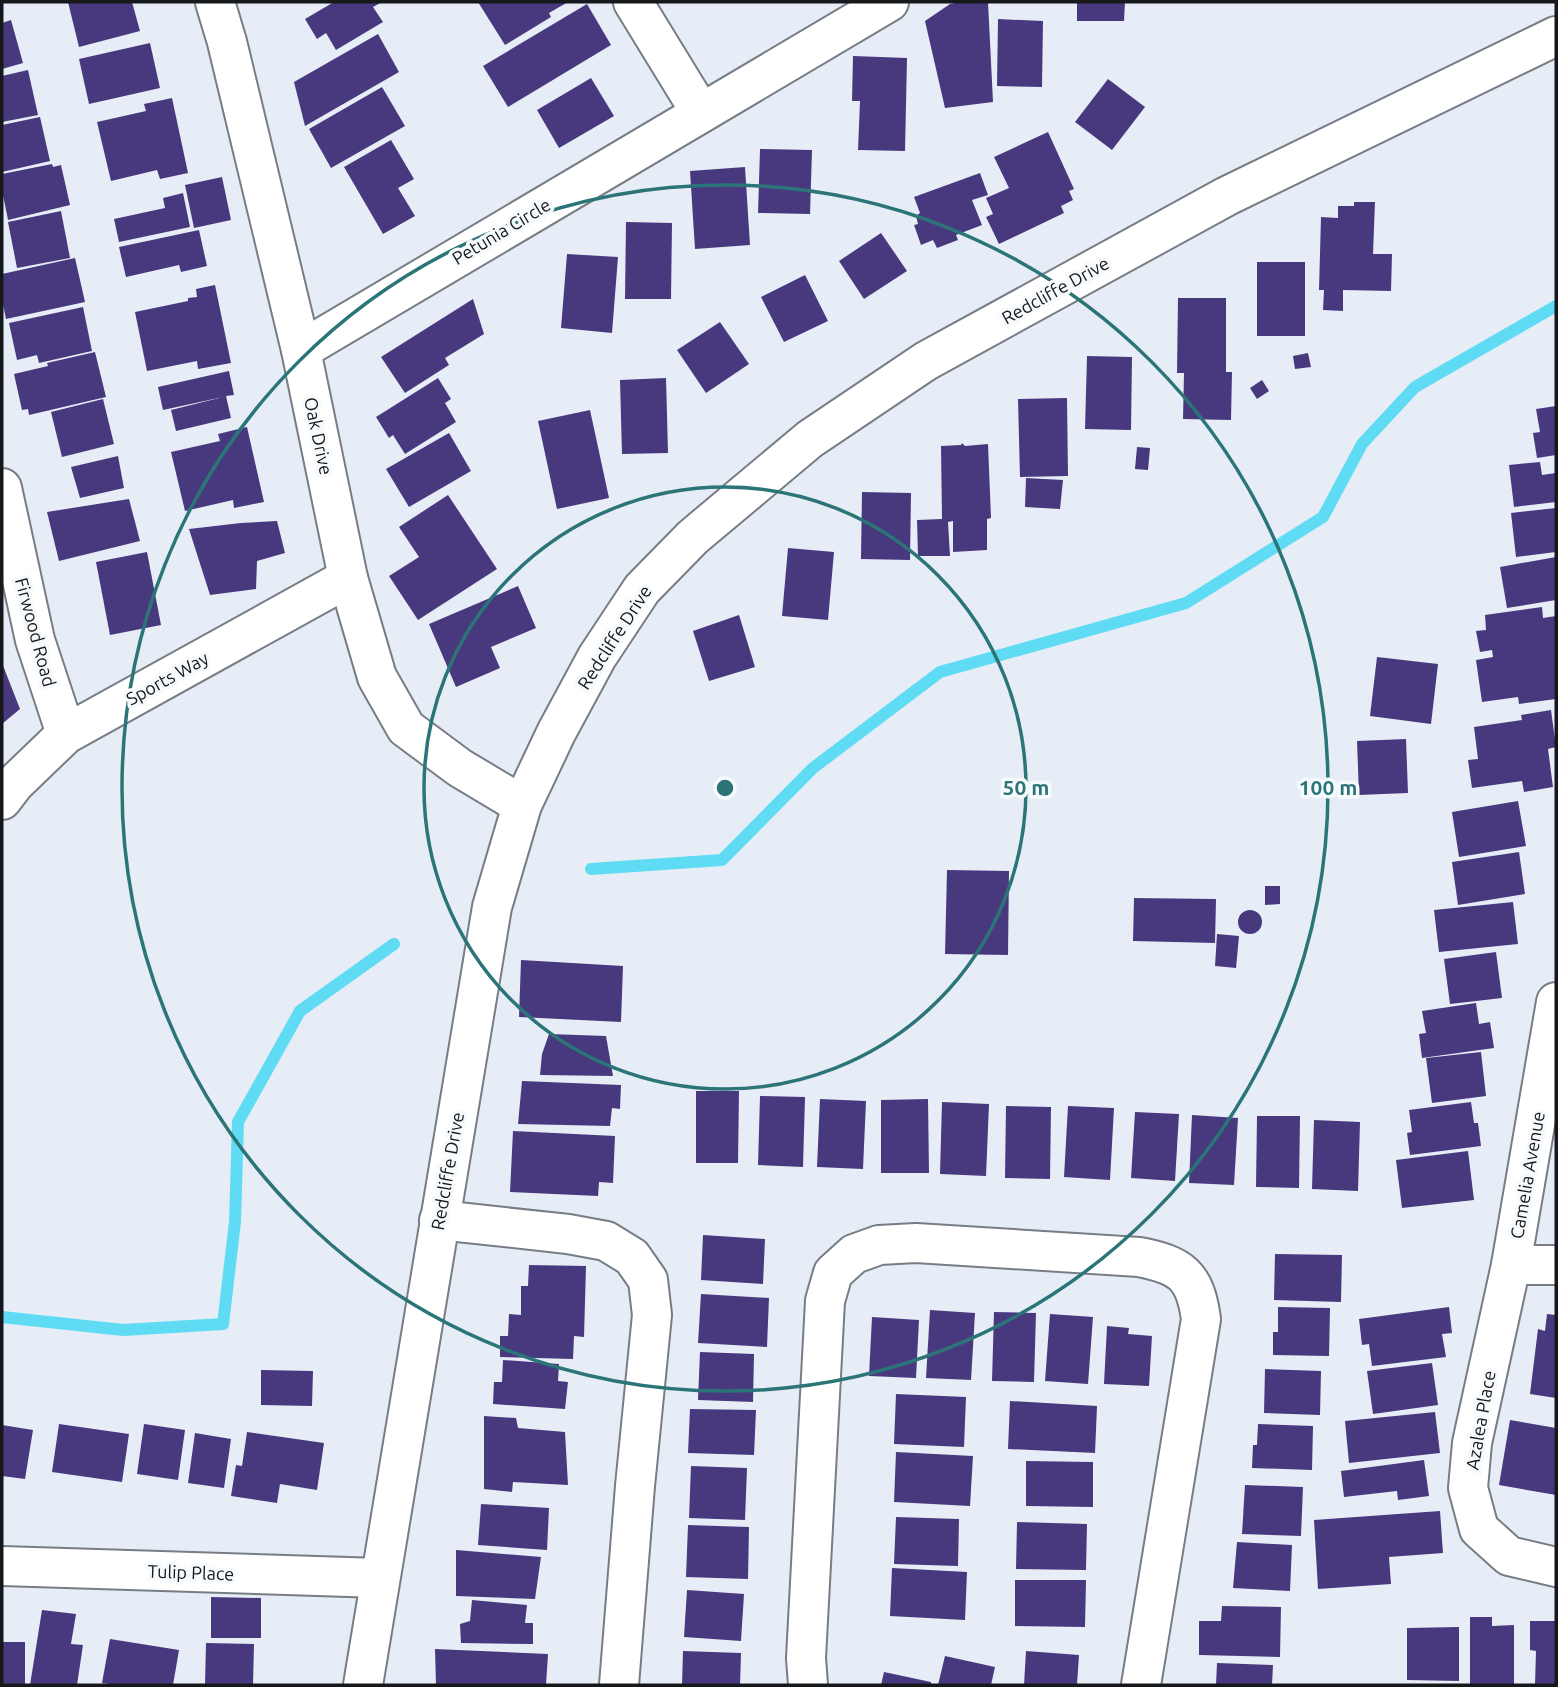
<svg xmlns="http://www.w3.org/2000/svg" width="1558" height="1687" font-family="Ubuntu,sans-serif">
<rect width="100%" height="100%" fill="#e7edf6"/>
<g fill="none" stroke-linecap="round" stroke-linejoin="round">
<g stroke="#5fdbf4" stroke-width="12">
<path d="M591,869L722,860L813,768L940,672L1186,603L1323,517L1362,444L1415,387L1556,306"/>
<path d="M2,1317L123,1330L223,1324L235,1222L238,1122L300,1011L394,944"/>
</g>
</g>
<g fill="#48397f">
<path d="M68,2H132L140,31L79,47Z"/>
<path d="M334,2H382L373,7L383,22L336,50L326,33L317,39L305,19Z"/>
<path d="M478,2H568L549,13L551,17L505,45Z"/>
<path d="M960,2H988L993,102L945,108L925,21L950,4Z"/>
<path d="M1077,2H1125L1124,21H1077Z"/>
<path d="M587,4L611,45L508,107L483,66Z"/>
<path d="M998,19L1043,21L1042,87L997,86Z"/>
<path d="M11,20L23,63L2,69V23Z"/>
<path d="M378,34L399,72L305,126L294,82Z"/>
<path d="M150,43L160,88L89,104L79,59Z"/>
<path d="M853,56L907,58L905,151L858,150L860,101H852Z"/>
<path d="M28,70L38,115L2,122V76Z"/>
<path d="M591,78L614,116L559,148L537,110Z"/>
<path d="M1108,79L1145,107L1112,150L1075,122Z"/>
<path d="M382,87L405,126L331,168L309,129Z"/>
<path d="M172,98L188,173L160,179L157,170L111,181L97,122L146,111L144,104Z"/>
<path d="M40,117L50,161L2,172V125Z"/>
<path d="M1048,132L1074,189L1069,191L1073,200L1061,206L1064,213L999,244L986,217L993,214L986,198L1009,188L994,157Z"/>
<path d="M391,140L414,179L398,188L415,216L383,234L344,167Z"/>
<path d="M760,149L812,150L810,214L758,213Z"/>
<path d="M52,164L53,167L61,165L70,205L8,220L2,190V174Z"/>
<path d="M745,167L750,245L695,249L690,171Z"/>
<path d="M980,173L988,195L972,200L982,225L956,235L958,240L937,248L933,240L921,245L914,225L918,224L916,216L920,213L914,197Z"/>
<path d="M222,177L231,220L194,228L185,185Z"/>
<path d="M183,193L190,227L119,242L114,219L165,208L163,198Z"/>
<path d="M1354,202H1375L1373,254H1392L1391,291L1343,290V311L1323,310L1324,290H1319L1321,217L1338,218V206H1354Z"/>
<path d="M61,211L70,258L17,268L8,222Z"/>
<path d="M626,222L672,223L671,299H625Z"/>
<path d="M199,230L207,266L181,272L179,265L126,277L119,247Z"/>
<path d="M881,233L907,271L864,299L839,261Z"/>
<path d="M567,254L618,257L612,333L561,328Z"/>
<path d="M75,258L85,302L6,319L2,300V274Z"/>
<rect x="1257" y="262" width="48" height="74"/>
<path d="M805,275L828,321L784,342L761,297Z"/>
<path d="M215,285L231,363L198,369L197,361L147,371L135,312L188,301V298L197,297L196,289Z"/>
<path d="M1178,298H1226V372H1232L1231,420L1183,419L1184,373H1177Z"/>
<path d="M473,299L484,334L445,358L449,365L405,393L381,357Z"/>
<path d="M83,307L92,351L39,363L37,355L17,360L9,323Z"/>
<path d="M720,322L749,364L706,393L677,350Z"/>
<path d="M95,352L106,397L29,415L28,409L22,410L14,374L48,366L47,363Z"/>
<path d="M1308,353L1311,367L1295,369L1293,356Z"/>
<path d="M1087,356L1132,357L1131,430L1085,429Z"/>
<path d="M229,371L234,395L226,396L231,418L176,431L171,410L223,397L163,410L158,387Z"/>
<path d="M438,378L451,399L445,403L456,422L405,454L393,435L389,438L376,417Z"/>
<path d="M666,378L668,453L622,454L620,380Z"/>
<path d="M1262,380L1269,391L1257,399L1250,388Z"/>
<path d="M1067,398L1068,476L1020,477L1018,399Z"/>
<path d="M103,399L114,444L62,457L51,412Z"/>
<path d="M1556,406V455L1537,458L1533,433L1540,432L1536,409Z"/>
<path d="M590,410L609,498L557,509L538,421Z"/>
<path d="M247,427L264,502L234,508L233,500L185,511L171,452L220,441L218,434Z"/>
<path d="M449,433L471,471L409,507L386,469Z"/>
<path d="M962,443L965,446L988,444L991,518L987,519V550L953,552V521L948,522L950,556H918L917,520L942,519L941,446L961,445Z"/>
<path d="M1137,447L1150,448L1148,470L1135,469Z"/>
<path d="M118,456L124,488L80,498L71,467Z"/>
<path d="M1540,462L1542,475L1556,473V502L1514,507L1509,465Z"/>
<path d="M1026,478L1063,480L1060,509L1025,507Z"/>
<path d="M862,492L911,493L910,560L861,559Z"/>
<path d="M448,495L497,569L418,620L389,576L419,557L399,527Z"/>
<path d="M129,499L140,541L59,561L47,512Z"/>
<path d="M1556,508V552L1516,557L1511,513Z"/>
<path d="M277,521L285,553L257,561L256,589L210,595L189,529L241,523Z"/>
<path d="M788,548L834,552L828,620L782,616Z"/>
<path d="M147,552L161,625L110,635L96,562Z"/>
<path d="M1556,557V600L1507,608L1500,567Z"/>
<path d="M518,586L536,628L491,647L500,668L456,687L429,624Z"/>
<path d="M1542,607L1543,618L1556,616V699L1519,704L1518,697L1482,702L1476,660L1493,657L1492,650L1480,652L1476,631L1486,630L1485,615Z"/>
<path d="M739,615L755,667L709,681L693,631Z"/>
<path d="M1377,657L1438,664L1431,724L1370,716Z"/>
<path d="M2,663L20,709L2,724Z"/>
<path d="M1551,710L1556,747L1548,749L1553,787L1524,792L1522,781L1472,788L1468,760L1478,759L1474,727L1522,720L1521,715Z"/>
<path d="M1406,739L1408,793L1359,795L1357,741Z"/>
<path d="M1518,801L1526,846L1459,857L1452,812Z"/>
<path d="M1519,852L1525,894L1458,905L1452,862Z"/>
<path d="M947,870L1009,871L1008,955L945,954Z"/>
<path d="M1265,886H1280V904L1265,905Z"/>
<path d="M1134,898L1216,899L1215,943L1133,941Z"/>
<path d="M1513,902L1518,944L1439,952L1434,910Z"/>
<circle cx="1250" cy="922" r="12"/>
<path d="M1217,934L1239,936L1236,968L1215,966Z"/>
<path d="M1496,952L1502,998L1450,1004L1444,959Z"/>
<path d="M521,960L623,966L621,1022L519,1017Z"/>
<path d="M1476,1003L1479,1024L1490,1022L1494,1048L1422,1058L1419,1034L1426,1033L1422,1011Z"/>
<path d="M549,1034L606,1036L613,1076L540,1075L542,1054Z"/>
<path d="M1481,1052L1486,1096L1432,1103L1426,1058Z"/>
<path d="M522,1081L621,1085L620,1109L612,1108L610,1126L518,1124Z"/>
<path d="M696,1091H739L738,1163H696Z"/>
<path d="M760,1096L805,1097L803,1167L758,1165Z"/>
<path d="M820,1099L866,1101L863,1169L817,1167Z"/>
<path d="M928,1099L929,1173H881V1100Z"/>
<path d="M942,1102L989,1104L986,1176L940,1174Z"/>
<path d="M1471,1102L1474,1123H1478L1481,1146L1410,1155L1407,1133L1412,1132L1409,1110Z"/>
<path d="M1006,1106L1051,1107L1050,1179L1005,1178Z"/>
<path d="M1068,1106L1114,1108L1110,1180L1064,1177Z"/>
<path d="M1135,1112L1179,1114L1175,1181L1131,1178Z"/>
<path d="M1192,1115L1238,1118L1234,1185L1189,1183Z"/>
<path d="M1257,1116H1300L1299,1188L1256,1187Z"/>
<path d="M1314,1120L1360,1122L1358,1191L1312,1189Z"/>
<path d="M513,1131L615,1136L613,1183L599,1182L598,1196L510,1192Z"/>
<path d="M1468,1151L1474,1200L1402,1208L1396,1160Z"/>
<path d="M703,1235L765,1239L763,1284L701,1280Z"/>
<path d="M1275,1254L1342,1255L1341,1302L1274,1300Z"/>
<path d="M529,1265L586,1266L584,1337L574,1336L573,1359L500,1357V1336H508L509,1314L521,1315V1286H528Z"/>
<path d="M701,1294L769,1298L767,1347L698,1343Z"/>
<path d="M1278,1307L1330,1308L1329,1356L1273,1355V1332H1278Z"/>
<path d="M1449,1307L1452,1333L1442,1334L1446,1357L1372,1366L1369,1344L1362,1345L1359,1319Z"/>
<path d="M930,1310L975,1313L971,1380L926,1378Z"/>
<path d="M994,1312L1036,1313L1034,1382L992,1381Z"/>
<path d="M1050,1314L1093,1317L1088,1384L1045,1381Z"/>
<path d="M1547,1314L1556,1315V1398L1530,1394L1538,1329L1545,1331Z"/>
<path d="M872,1317L919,1320L916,1378L869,1376Z"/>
<path d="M1107,1326L1129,1328L1128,1334L1152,1336L1149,1386L1104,1384Z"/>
<path d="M700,1352L754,1354L753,1402L698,1400Z"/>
<path d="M503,1360L559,1364L558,1381L568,1382L565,1409L493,1404L494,1382H502Z"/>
<path d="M1432,1363L1438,1405L1373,1414L1367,1371Z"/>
<path d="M1265,1369L1321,1371L1320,1415L1264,1413Z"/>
<path d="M261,1370L313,1371L312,1406L261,1405Z"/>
<path d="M896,1394L966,1397L964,1447L894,1444Z"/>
<path d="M1010,1401L1097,1406L1095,1453L1008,1449Z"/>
<path d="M690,1409L756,1410L754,1455L688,1453Z"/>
<path d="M1435,1412L1440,1453L1349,1463L1345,1421Z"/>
<path d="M484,1416L516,1418L518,1428L565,1432L568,1485L513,1482L512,1492L484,1489Z"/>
<path d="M1510,1420L1556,1428V1495L1499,1485Z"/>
<path d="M59,1424L129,1434L122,1482L52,1472Z"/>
<path d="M144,1424L185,1430L178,1480L137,1474Z"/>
<path d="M1258,1424L1313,1426L1312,1470L1252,1468L1253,1445H1257Z"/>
<path d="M2,1425L33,1430L25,1479L2,1476Z"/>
<path d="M247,1432L324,1443L317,1490L280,1484L277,1503L231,1496L236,1465L242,1466Z"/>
<path d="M195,1433L231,1439L224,1488L188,1483Z"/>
<path d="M896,1452L973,1456L970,1506L894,1502Z"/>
<path d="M1424,1460L1429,1496L1398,1500L1397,1491L1344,1497L1341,1471Z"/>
<path d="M1026,1461L1093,1462V1507L1026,1506Z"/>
<path d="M691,1466L747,1468L745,1520L689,1518Z"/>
<path d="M1245,1485L1303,1487L1301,1536L1242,1534Z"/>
<path d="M481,1504L549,1508L547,1550L478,1545Z"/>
<path d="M1440,1511L1443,1553L1389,1557L1391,1584L1318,1589L1314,1520Z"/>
<path d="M896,1517L959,1519L958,1566L894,1564Z"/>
<path d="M1017,1522L1087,1524L1086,1570L1016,1569Z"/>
<path d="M688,1525L749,1527L748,1579L686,1577Z"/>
<path d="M1237,1542L1292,1545L1290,1591L1233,1588Z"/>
<path d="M456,1550L541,1557L535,1599L456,1596Z"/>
<path d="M892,1568L967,1572L965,1620L890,1616Z"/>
<path d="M1015,1580H1086L1085,1627L1015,1626Z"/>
<path d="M687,1590L744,1594L741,1641L684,1637Z"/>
<path d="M211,1597L261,1598V1638H211Z"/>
<path d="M472,1600L527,1605L525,1623H533V1644L461,1643L460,1624L470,1621Z"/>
<path d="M1222,1606L1281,1607L1280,1657L1199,1655V1621H1221Z"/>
<path d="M42,1610L76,1614L71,1644L83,1645L77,1685H30Z"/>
<path d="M1470,1617H1492V1626L1514,1625V1684L1470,1685Z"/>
<path d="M1530,1621H1556V1685H1535L1536,1651L1530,1650Z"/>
<path d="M1459,1627V1681L1407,1680V1628Z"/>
<path d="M110,1639L179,1650L173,1685H116L102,1683Z"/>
<rect x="2" y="1642" width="23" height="43"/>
<path d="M206,1643L254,1644L253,1685H205Z"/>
<path d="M435,1649L548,1654L546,1685H436Z"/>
<path d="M683,1651L741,1653L740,1685H682Z"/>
<path d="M1026,1651L1079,1655L1077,1685H1024Z"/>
<path d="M945,1656L995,1667L991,1685H938Z"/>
<path d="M1217,1663L1273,1665L1272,1685H1216Z"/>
<path d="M884,1672L931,1682V1685H881Z"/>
</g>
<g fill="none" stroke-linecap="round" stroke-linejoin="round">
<g stroke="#777d84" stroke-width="42">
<g id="street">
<path d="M215,2L227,42L301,350L348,578L377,677L406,728L460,768L522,805"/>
<path d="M633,2L701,113"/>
<path d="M301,350L889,2"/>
<path d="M2,488L35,640L66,734"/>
<path d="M2,800L15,783L66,734L348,578"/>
<path d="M1556,1002L1511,1265L1472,1443L1468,1488L1479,1529L1509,1556L1556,1567"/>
<path d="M439,1220L568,1234L606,1241L632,1257L648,1280L652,1315L635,1486L619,1685"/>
<path d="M1511,1265H1556"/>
<path d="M2,1566L380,1578"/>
<path d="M363,1685L492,907L522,805L556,733L597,657L642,589L693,537L810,439L926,361L1227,196L1556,36"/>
<path d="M808,1685L806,1658L825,1301L833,1273L854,1254L879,1245L916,1243L1139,1257C1181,1265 1195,1275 1201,1319L1141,1685"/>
</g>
</g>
<use href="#street" stroke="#fff" stroke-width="38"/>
</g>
<g fill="none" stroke="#2b7578" stroke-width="3.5">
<circle cx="725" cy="788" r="301"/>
<circle cx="725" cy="788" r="603"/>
</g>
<g text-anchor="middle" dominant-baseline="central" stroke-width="7" stroke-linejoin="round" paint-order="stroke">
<g font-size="18" fill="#16191c" stroke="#f7fafd">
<text transform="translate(501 231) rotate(-31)">Petunia Circle</text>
<text transform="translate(1055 290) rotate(-29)">Redcliffe Drive</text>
<text transform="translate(319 436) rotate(78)">Oak Drive</text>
<text transform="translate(36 632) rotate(75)">Firwood Road</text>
<text transform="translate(614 637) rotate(-57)">Redcliffe Drive</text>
<text transform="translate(167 678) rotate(-29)">Sports Way</text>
<text transform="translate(447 1171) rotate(-80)">Redcliffe Drive</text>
<text transform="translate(1527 1175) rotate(-80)">Camelia Avenue</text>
<text transform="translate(1480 1420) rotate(-80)">Azalea Place</text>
<text transform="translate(191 1572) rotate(2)">Tulip Place</text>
</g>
</g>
<circle cx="725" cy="788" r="10" fill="#2b7578" stroke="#f7fafd" stroke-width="3.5"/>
<g font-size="21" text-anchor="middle" font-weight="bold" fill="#2b7578" stroke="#f7fafd" stroke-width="7" stroke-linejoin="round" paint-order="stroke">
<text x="1026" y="795">50 m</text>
<text x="1328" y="795">100 m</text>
</g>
<rect width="1558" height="1687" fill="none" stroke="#16191c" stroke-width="7"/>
</svg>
